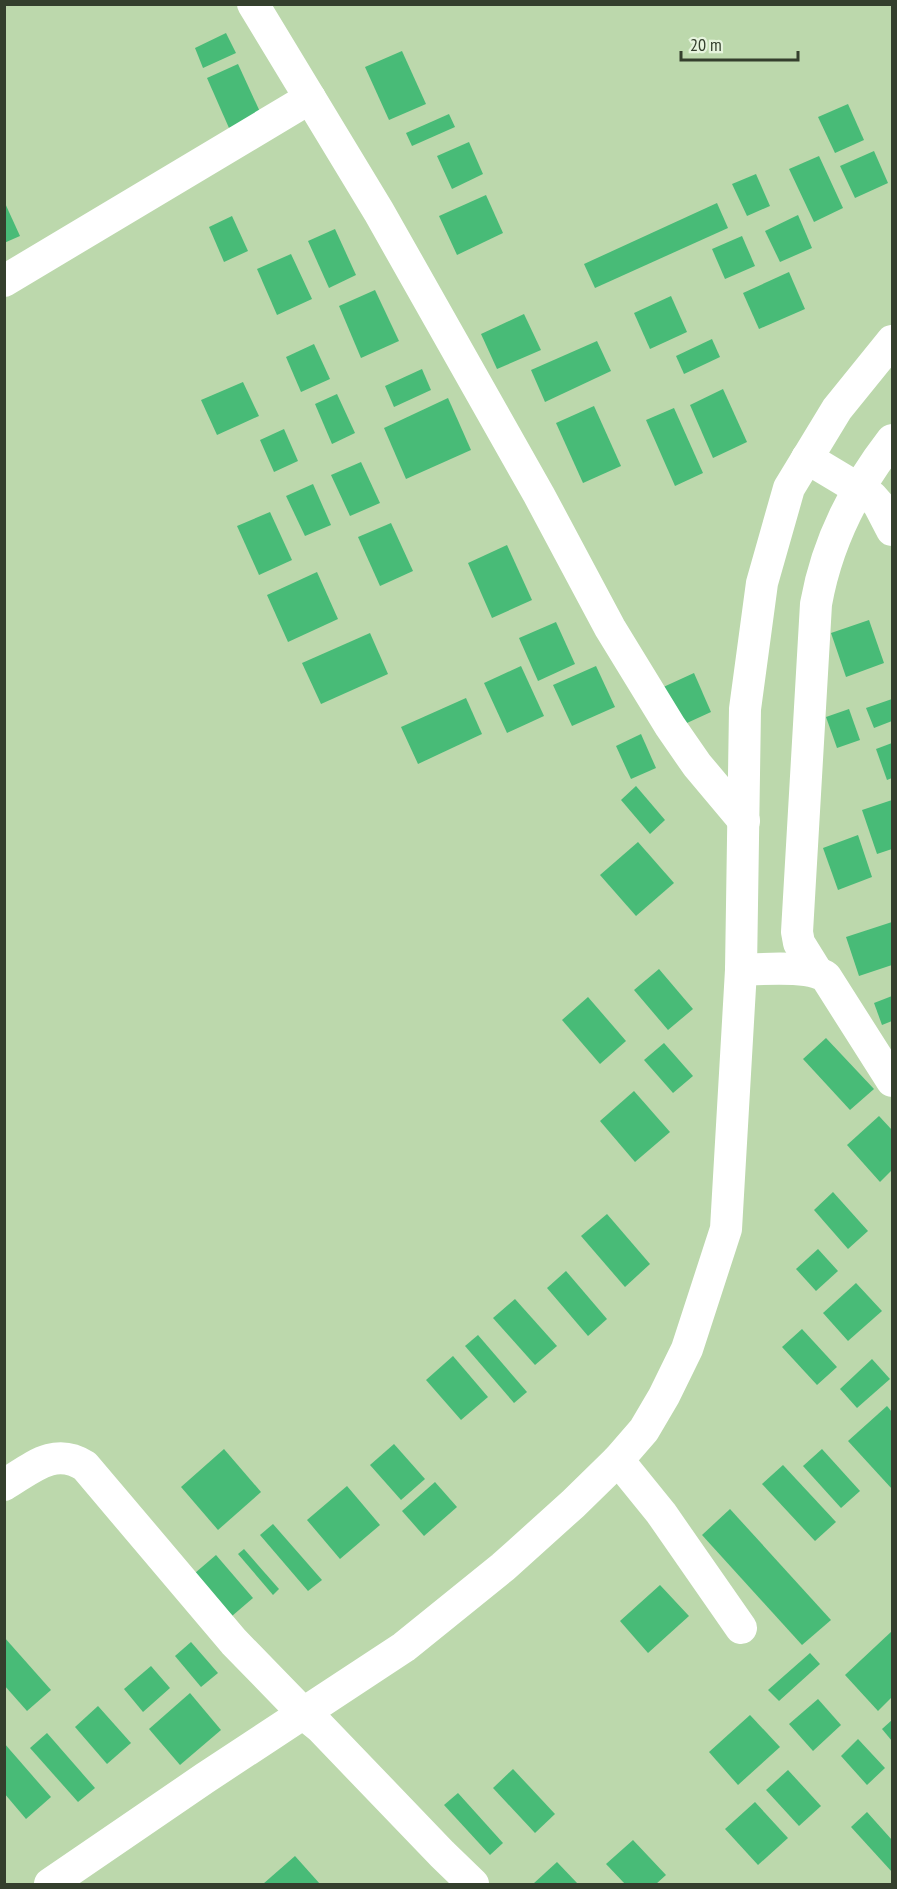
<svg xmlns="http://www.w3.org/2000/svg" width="897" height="1889" font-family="'PT Sans Narrow',sans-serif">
<rect width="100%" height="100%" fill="#bcd8ac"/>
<g fill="#48bb77">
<path d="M226,33L236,53L203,68L195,48Z"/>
<path d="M402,51L426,104L389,120L365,67Z"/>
<path d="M238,64L261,114L229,128L207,78Z"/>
<path d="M848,104L864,140L835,153L818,117Z"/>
<path d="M449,114L455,127L412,146L406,133Z"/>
<path d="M469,142L483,174L452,189L437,156Z"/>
<path d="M874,151L888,183L855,198L840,166Z"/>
<path d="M819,156L843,208L814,222L789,169Z"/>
<path d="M756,174L770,206L747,216L732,184Z"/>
<path d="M486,195L503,233L457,255L439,216Z"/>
<path d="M4,201L20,236L4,243Z"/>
<path d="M717,203L728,228L595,288L584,264Z"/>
<path d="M798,215L812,248L780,262L765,231Z"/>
<path d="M232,216L248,251L224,262L209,227Z"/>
<path d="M335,229L356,275L329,288L308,241Z"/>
<path d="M742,236L755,266L725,279L712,249Z"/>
<path d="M291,254L312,299L277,315L257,269Z"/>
<path d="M789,272L805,309L759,329L743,293Z"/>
<path d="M375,290L399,341L361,358L339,306Z"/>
<path d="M671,296L687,332L650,349L634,313Z"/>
<path d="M524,314L541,350L497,369L481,334Z"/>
<path d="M712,339L720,357L684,374L676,356Z"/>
<path d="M597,341L611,371L545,402L531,370Z"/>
<path d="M314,344L330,379L301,392L286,357Z"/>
<path d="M422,369L431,390L394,407L385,386Z"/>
<path d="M243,382L259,416L217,435L201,400Z"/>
<path d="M723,389L747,442L713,458L690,405Z"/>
<path d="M337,394L355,433L332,444L315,404Z"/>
<path d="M448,398L471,450L406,479L384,428Z"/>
<path d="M594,406L621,466L583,483L556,423Z"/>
<path d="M674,408L703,473L675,486L646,420Z"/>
<path d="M284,429L298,461L274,472L260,440Z"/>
<path d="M361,462L380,503L350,516L331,475Z"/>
<path d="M313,484L331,525L305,536L286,496Z"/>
<path d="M270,512L292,560L259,575L237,526Z"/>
<path d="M391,523L413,571L380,586L358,537Z"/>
<path d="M507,545L532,600L492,618L468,563Z"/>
<path d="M317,572L338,619L288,642L267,595Z"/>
<path d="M869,620L884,663L846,677L831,633Z"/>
<path d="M556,622L575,664L538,681L519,638Z"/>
<path d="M370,633L388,674L321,704L302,663Z"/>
<path d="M521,666L544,716L507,733L484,683Z"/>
<path d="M596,666L615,707L572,726L553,685Z"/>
<path d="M694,673L711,712L676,728L659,689Z"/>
<path d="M466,698L482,734L418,764L401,727Z"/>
<path d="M892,699V721L874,728L866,708Z"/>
<path d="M849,709L860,740L837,748L826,717Z"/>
<path d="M641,734L656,768L631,779L616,746Z"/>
<path d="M892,743V778L887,780L876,749Z"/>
<path d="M636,786L665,820L650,834L621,800Z"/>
<path d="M892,800V849L877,854L862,810Z"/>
<path d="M858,835L872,877L838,890L823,848Z"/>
<path d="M638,842L674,883L636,916L600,875Z"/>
<path d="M892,922V965L859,976L846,937Z"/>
<path d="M659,969L693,1009L668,1030L634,990Z"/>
<path d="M892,996V1021L882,1025L874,1003Z"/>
<path d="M588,997L626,1041L600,1064L562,1020Z"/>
<path d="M826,1038L874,1089L850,1110L803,1059Z"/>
<path d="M664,1043L693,1076L673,1093L644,1060Z"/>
<path d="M634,1091L670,1132L635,1162L600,1121Z"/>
<path d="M879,1116L892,1130V1170L880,1182L847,1145Z"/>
<path d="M833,1192L868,1231L848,1249L814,1210Z"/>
<path d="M607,1214L650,1264L625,1287L581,1236Z"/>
<path d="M818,1249L838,1271L816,1291L796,1269Z"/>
<path d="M566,1271L607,1319L588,1336L547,1288Z"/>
<path d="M856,1283L882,1311L848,1341L823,1313Z"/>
<path d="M515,1299L557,1346L535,1365L493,1318Z"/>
<path d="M802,1329L837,1367L817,1385L782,1347Z"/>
<path d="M478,1335L527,1392L514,1403L465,1346Z"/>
<path d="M453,1356L488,1397L461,1420L426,1380Z"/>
<path d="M872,1359L890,1379L857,1408L840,1389Z"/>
<path d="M887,1406L892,1412V1489L848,1441Z"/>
<path d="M394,1444L425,1479L401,1500L370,1465Z"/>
<path d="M224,1449L261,1492L218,1530L181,1487Z"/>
<path d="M822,1449L860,1491L841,1508L803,1466Z"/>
<path d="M783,1465L836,1522L815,1541L762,1484Z"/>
<path d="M435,1482L457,1507L424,1536L402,1511Z"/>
<path d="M347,1486L380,1525L340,1559L307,1520Z"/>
<path d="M730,1509L831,1620L802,1645L702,1535Z"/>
<path d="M273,1524L322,1580L308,1591L260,1535Z"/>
<path d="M244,1549L279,1589L273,1595L238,1554Z"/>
<path d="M216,1555L253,1598L232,1616L195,1573Z"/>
<path d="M660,1585L689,1616L648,1653L620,1621Z"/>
<path d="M892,1631V1697L878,1711L845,1675Z"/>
<path d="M4,1637L51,1690L27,1711L4,1685Z"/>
<path d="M191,1642L218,1673L201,1687L175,1656Z"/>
<path d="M810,1653L820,1664L779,1701L768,1690Z"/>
<path d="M151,1666L170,1688L143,1712L124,1689Z"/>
<path d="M190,1693L221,1730L180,1765L149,1729Z"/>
<path d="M818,1699L841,1725L813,1751L789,1724Z"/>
<path d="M98,1706L131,1743L107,1764L75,1727Z"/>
<path d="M750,1715L780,1747L738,1785L709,1752Z"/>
<path d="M892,1720V1741L882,1729Z"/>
<path d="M47,1733L95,1788L78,1802L30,1748Z"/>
<path d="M858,1739L885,1768L867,1785L841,1756Z"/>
<path d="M4,1743L51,1797L26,1819L4,1793Z"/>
<path d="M513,1769L555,1814L535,1833L493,1788Z"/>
<path d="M788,1770L821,1806L799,1826L766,1790Z"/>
<path d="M458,1793L503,1843L490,1855L444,1805Z"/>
<path d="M755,1802L788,1838L758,1865L725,1829Z"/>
<path d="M867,1812L892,1840V1872L851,1827Z"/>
<path d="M633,1840L666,1875L656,1884H625L606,1864Z"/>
<path d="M295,1856L320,1884H263Z"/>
<path d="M557,1862L578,1884H533Z"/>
</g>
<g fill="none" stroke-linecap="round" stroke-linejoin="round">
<g stroke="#fff" stroke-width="32">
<path d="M253,4L379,212L539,495L610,628L670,726L697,765L744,821"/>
<path d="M4,281L310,98"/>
<path d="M807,458L872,497L879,505L892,530"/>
<path d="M741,970C762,969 810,965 826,977L892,1081"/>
<path d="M817,972L799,943L797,932L816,604C827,542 854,489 892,440"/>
<path d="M618,1460L661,1513L741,1628"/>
<path d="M4,1485C31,1469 54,1446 85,1466L234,1642L304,1714L320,1727L442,1854L473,1884"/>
<path d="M50,1884L205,1778L404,1647L503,1567L573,1504L618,1460L644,1430L664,1396L687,1349L726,1229L741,970L745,709L762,583L789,488L837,409L892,341"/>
</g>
</g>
<rect width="897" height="1889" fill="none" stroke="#343f2d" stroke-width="12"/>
<path d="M681 51v9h117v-9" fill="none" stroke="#343f2d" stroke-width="3"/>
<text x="690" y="51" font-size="18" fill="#343f2d" stroke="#e6f4dd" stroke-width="4.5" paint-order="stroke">20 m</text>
</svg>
